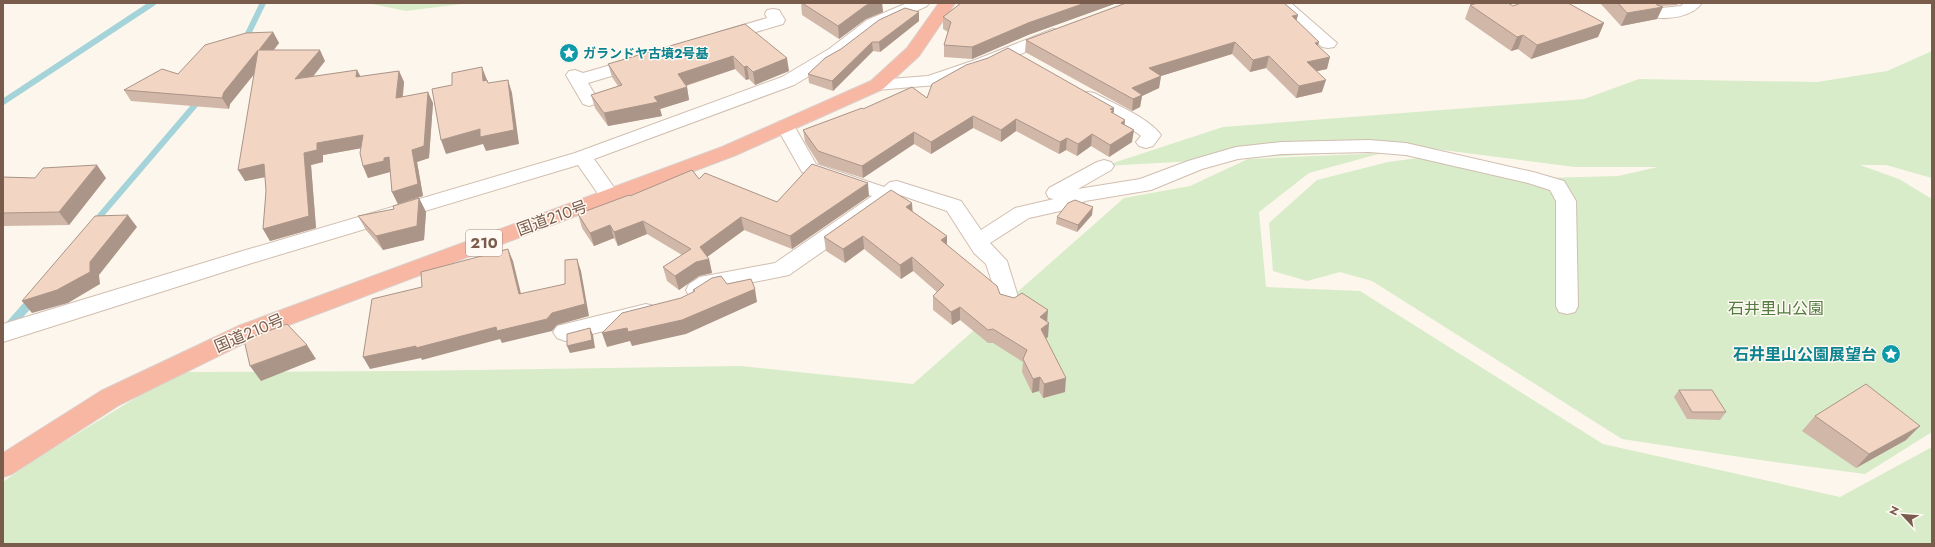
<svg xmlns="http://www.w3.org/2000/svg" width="1935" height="547" font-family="Jost,'Noto Sans JP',sans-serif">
<rect width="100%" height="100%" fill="#fdf6ec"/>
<g fill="#d8ecc9">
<path d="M367,3H470L406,11Z"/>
<path d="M1932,51V178L1886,165H1860L1899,179L1932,199V432L1865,474L1760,460L1622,439L1372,281L1340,272L1307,281L1273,271L1269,223L1317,180L1388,162L1441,155L1544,178L1618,176L1658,167H1575L1428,148L1104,166L1223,127L1584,99L1639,79L1817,82L1887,71Z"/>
<path d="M1382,153L1309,173L1259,212L1266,287L1360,291L1603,444L1840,497L1932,447V544H3V482L31,462L178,372L404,371L741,366L913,384L1124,198L1190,186L1248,159Z"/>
</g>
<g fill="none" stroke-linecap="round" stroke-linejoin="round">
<g stroke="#a5d3da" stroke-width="6">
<path d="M244,42L263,3"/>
<path d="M3,102L153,3"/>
<path d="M94,223L201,98"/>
</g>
<path stroke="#a5d3da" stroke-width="9" d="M3,333L33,299"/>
<g stroke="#d1beb0" stroke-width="2">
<g id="minor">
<path d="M907,3H929L927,6L879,28L841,57L794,85L594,159L620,196L617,201L610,203L603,201L578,165L252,263L3,342V324L236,253L575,153L782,77L829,49L867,20Z"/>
<path d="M1273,3H1291L1337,43L1334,47L1328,48L1322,47Z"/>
<path d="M1684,3H1702C1692,17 1668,20 1652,17L1650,13L1652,9L1681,6Z"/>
<path d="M773,9L779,10L785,20L783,24L722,42L716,41L713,37L716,33L767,18L765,14L767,10Z"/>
<path d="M1053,29L1059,30L1061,34L1059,38L987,68L936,85L877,90L871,89L868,85L871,81L877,80L928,76L975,60Z"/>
<path d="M639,57L645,58L648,62L645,66L588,83L598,100L595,104L589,106L583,104L566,75L569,71L575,70L583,73Z"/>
<path d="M1088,92L1094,93C1114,104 1148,117 1161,135L1153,146L1146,148L1139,146L1136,142L1141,136L1129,127L1082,101L1079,97L1082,93Z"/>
<path d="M785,120L792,122L816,164L884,187L890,182L897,181L961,201L981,230L1015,208L1054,199L1049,198L1046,193L1049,188L1097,162L1104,160L1111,162L1114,166L1111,170L1078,189L1140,179L1188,161L1236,147L1282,142L1369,140L1406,143L1533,172L1564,181L1576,201L1578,306L1575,312L1567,314L1559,312L1556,306V201L1550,190L1528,183L1406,155L1369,152L1282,154L1238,159L1202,169L1151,190L1085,201L1069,209L1029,218L990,243L1007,261L1019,300L1016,306L1008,308L1000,306L986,264L974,253L947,211L900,195L869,219L789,275L714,290L697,298L689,296L686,290L689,284L700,277L775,263L872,196L802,172L776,126L778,122Z"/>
<path d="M646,304L654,306L657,312L654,318L565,341L557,338L553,332L557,326Z"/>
</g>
</g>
<g stroke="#dad1cd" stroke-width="2">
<path id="highway" d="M939,3H955L919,56L883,89L736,155L257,337L119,405L12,474L3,477V453L101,391L241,325L722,147L871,81L907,48Z"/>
</g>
<use href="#minor" fill="#fff" fill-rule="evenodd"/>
<use href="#highway" fill="#f7b7a3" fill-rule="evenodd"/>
</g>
<g fill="#d1b7a8">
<path d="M801,3H882L883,12L866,19L839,39L802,15Z"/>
<path d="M961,3H1117L1028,35L972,59L944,57V45L948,32L943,29V17Z"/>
<path d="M1600,3H1678L1677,5L1662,6L1657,19L1621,26Z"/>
<path d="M1470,5L1513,6L1604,23L1598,37L1531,59L1518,49L1511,51L1465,19Z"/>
<path d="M919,12V21L880,52L873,51L833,91L809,83L808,74Z"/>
<path d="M1297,21L1318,46L1327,69L1317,71L1322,92L1296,98L1266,68L1250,72L1232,54L1161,76L1159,88L1142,96L1140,107L1132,111L1025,52L1026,40Z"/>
<path d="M745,24L789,71L755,85L749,79L746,80L735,69L686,86L687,87L689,100L660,109L662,116L608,126L595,108L591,95L618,86L612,77L608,64Z"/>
<path d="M273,32L279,43L274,50L325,61L313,77L357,70L360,77L399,71L404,82L403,97L433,103L429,158L417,162L423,196L398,204L392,192L390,170V172L368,178L363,166L361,148L323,155V162L311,165L316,228L270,241L263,229L266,191L265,177L245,181L254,74L230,104L229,109L131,101L124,90L178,74Z"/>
<path d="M927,98L1114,114L1125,125L1132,142L1109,157L1091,146L1077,156L1066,150L1059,154L1016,131L1001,142L973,128L931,154L914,144L863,178L819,164L805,142L803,130L863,109Z"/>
<path d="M3,177L35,178H106L69,225L3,226Z"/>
<path d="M699,179L777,202L869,196L792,249L744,230L707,257L709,259L712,273L699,276L679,290L667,281L663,267L682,255L647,234L618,246L614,238L594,246L582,228L578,214L630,196Z"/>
<path d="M419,198L426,212L424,240L383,250L366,230L358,216L394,209Z"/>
<path d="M912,203V211L947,245L1000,294L1047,322L1048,337L1046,338L1065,392L1043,398L1039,391L1032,393L1022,372L1023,362L993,343H988L960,320L952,325L933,310V296L937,292L913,271L901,279L864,249L845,263L826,251L824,237Z"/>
<path d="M1092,215L1077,232L1056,224L1057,217Z"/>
<path d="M1679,390L1726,412L1720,420L1687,419L1674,397Z"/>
<path d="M1815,416L1906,440L1856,468L1802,431Z"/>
</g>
<g fill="#aa9588">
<path d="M871,3H882L883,12L866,19L839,39L838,26L865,6Z"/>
<path d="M1085,3H1117L1028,35L972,59V47L1028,23Z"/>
<path d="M1663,7L1657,19L1621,26L1627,13L1652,8Z"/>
<path d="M919,12V21L880,52L879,42Z"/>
<path d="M1298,15L1295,26L1292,16Z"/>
<path d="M1604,23L1598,37L1531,59L1537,45Z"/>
<path d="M273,32L279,43L265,61L259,50Z"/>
<path d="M1523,35L1518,49L1511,51L1517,37Z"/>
<path d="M872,42L873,51L833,91L832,81Z"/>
<path d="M1235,42L1232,54L1161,76L1159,88L1142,96L1140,107L1132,111L1133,99L1132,88L1149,68Z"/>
<path d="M1319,42L1316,54L1315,43Z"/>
<path d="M258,50L264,62L230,104L229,109L222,98L224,92Z"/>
<path d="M320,50L325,61L301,91L295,79Z"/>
<path d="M733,56L735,69L681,87L678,74Z"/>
<path d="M1269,56L1266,68L1250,72L1253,60Z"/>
<path d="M1330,57L1327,69L1304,74L1307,62Z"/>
<path d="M787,58L789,71L755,85L753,72Z"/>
<path d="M747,66L749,79L746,80L744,67Z"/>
<path d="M482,67L492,93L483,81Z"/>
<path d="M357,70L363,81L356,77Z"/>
<path d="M399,71L404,82L401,110L396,98Z"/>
<path d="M508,80L512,93L519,144L486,151L483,144L446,154L441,140L480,129Z"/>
<path d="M1326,80L1322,92L1296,98L1299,86Z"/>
<path d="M687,87L689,100L660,109L662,116L608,126L604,113Z"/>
<path d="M428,92L433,103L429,158L417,162L423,196L398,204L392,192L412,150Z"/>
<path d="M1114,108L1113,120L1110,109Z"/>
<path d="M973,116V128L931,154V142Z"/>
<path d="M1016,119V131L1001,142V130Z"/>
<path d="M1125,120L1124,132L1121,123Z"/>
<path d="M1134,130L1132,142L1109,157L1110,145Z"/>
<path d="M914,132V144L863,178L862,166Z"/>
<path d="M1092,134L1091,146L1077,156L1078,144Z"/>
<path d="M363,135L368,147L323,155V162L311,165L316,228L270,241L263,229L304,153L317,143Z"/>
<path d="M1067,138L1066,150L1059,154L1060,142Z"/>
<path d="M389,157L394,169L390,170V172L368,178L363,166L384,158Z"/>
<path d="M264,164L271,176L245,181L238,170Z"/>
<path d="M97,165L106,178L69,225L59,212Z"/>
<path d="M868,183L869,196L792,249L790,236Z"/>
<path d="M419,198L426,212L424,240L383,250L376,236Z"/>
<path d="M912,203L913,216L906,207Z"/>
<path d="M1093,207L1092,215L1077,232L1078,225Z"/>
<path d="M128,215L137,227L99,275L100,284L68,303L32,313L22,301Z"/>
<path d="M741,217L744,230L703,260L709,259L712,273L699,276L679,290L675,276L700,247Z"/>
<path d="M643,221L647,234L618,246L614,232Z"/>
<path d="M610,225L614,238L594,246L590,233Z"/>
<path d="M863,236L864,249L845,263L843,249Z"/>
<path d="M947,236V250L941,240Z"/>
<path d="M508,249L513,261L524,306L519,294Z"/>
<path d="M912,257L913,271L901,279L900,265Z"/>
<path d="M577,259L581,271L589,316L557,325L552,331L502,343L500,339L422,360L421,358L370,369L363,357L496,327L547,319Z"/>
<path d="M755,289L757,302L686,334L632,346L630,341L607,347L602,333Z"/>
<path d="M960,307V320L952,325L951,312Z"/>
<path d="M1048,310L1047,324L1040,317Z"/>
<path d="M1049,323L1048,337L1040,342L1041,329Z"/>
<path d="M590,328L593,335L595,348L570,353L567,346Z"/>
<path d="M307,345L316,359L261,381L250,366Z"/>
<path d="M1040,377L1039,391L1032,393L1033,379Z"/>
<path d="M1066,378L1065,392L1043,398L1044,384Z"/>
<path d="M1920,426L1906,440L1856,468L1869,454Z"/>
</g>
<g fill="#f3d5c3" stroke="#aa9588">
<path d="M802,3H871L865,6L838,26Z"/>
<path d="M961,3H1085L1028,23L972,47L944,45L951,22L943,17Z"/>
<path d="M1126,3H1284L1298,15L1292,16L1319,42L1315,43L1330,57L1307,62L1326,80L1299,86L1269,56L1253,60L1235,42L1149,68L1161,76L1132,88L1142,95L1133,99L1026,40Z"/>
<path d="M1478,3H1508L1513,6L1521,3H1568L1604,23L1537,45L1523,35L1517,37L1470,5Z"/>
<path d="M1618,3H1656L1657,5L1663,7L1627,13Z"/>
<path d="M905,8L919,12L879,42H872L832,81L808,74L825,58L841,49L879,20Z"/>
<path d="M745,24L787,58L753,72L747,66L744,67L733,56L678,74L687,87L654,97L658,102L604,113L591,95L622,85L608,64Z"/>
<path d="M273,32L259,50H320L295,79L357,70L356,77L399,71L396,98L428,92L424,146L412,150L418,184L392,192L389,157L384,158V161L363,166L360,153L363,135L317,143V150L304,153L309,216L263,229L266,191L264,164L238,170L258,50L224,92L222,98L124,90L162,69L178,74L205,45L246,33Z"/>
<path d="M1008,48L1114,108L1110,109L1114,111L1111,112L1125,120L1121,123L1134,130L1110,145L1092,134L1078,144L1067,138L1060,142L1016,119L1001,130L973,116L931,142L914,132L862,166L818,151L803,130L862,108L863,109L912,87L927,98L932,84L966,65L988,58Z"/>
<path d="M482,67L483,81L487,80L488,83L508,80L514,130L480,137V129L441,140L432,89L452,85V73Z"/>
<path d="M812,164L868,183L790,236L741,217L700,247L709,259L696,262L675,276L663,267L691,249L643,221L614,232L610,225L590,233L578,214L629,195L630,196L692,170L699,179L705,173L777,202Z"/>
<path d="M97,165L59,212L3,213V177L35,178L43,168Z"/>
<path d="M891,190L912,203L906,207L947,236L941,240L997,286L1000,294L1014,298L1022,293L1048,310L1040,317L1049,323L1041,329L1066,378L1044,384L1040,377L1033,379L1023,359L1027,350L993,329L988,330L960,307L951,312L933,296L944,285L912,257L900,265L863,236L843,249L824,237Z"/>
<path d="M419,198L417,226L376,236L358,216L394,209L393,206Z"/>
<path d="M1075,200L1093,207L1078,225L1057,217L1068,203Z"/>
<path d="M128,215L90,262V272L57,290L22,301L95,216Z"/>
<path d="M508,249L519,294L565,284V260L577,259L585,304L552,313L547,319L497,331L496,327L416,348V346L363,357L372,299L422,287L421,272Z"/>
<path d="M721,276L727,284L751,279L755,289L682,320L628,332L627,328L602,333L622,313L681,298L695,291L693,290L712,278Z"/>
<path d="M287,324L307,345L250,366L244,340Z"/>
<path d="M590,328L592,340L567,346V334Z"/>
<path d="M1866,384L1920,426L1869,454L1815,416Z"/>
<path d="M1679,390H1712L1726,412H1692Z"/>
</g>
<defs>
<g id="sight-disc" transform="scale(1)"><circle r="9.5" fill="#0f9aa8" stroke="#fffaf3"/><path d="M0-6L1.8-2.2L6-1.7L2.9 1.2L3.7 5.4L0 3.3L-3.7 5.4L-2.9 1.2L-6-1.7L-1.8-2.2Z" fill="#fff"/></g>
</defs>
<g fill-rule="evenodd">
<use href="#sight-disc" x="569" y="53"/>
<use href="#sight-disc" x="1891" y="354"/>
</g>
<g text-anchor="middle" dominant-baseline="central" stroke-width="3" stroke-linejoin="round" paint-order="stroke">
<g font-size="13" font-weight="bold" fill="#0d838f" stroke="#fffaf3" text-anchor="start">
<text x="583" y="53">ガランドヤ古墳２号基</text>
</g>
<rect fill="#fffaf3" stroke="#a28b7f" stroke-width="1" x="466" y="230" width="36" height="26" rx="3"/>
<g font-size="15" font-weight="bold" fill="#7a5c4d">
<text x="484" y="243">210</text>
</g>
<g font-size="16" fill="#7a5c4d" stroke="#fffaf3">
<text transform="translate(552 218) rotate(-20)">国道210号</text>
<text transform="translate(249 333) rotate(-23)">国道210号</text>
</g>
<g font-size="16" fill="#537a41" stroke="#fffaf3">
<text x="1776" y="308">石井里山公園</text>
</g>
<g font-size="16" font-weight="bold" fill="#0d838f" stroke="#fffaf3" text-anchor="end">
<text x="1877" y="354">石井里山公園展望台</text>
</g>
</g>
<rect width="1935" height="547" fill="none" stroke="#7a5c4d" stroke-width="8"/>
<g transform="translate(1903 515) rotate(296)" stroke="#fffaf3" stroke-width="3" paint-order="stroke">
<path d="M0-3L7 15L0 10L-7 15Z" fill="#7a5c4d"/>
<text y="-6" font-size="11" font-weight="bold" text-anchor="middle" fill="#7a5c4d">N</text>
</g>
</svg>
